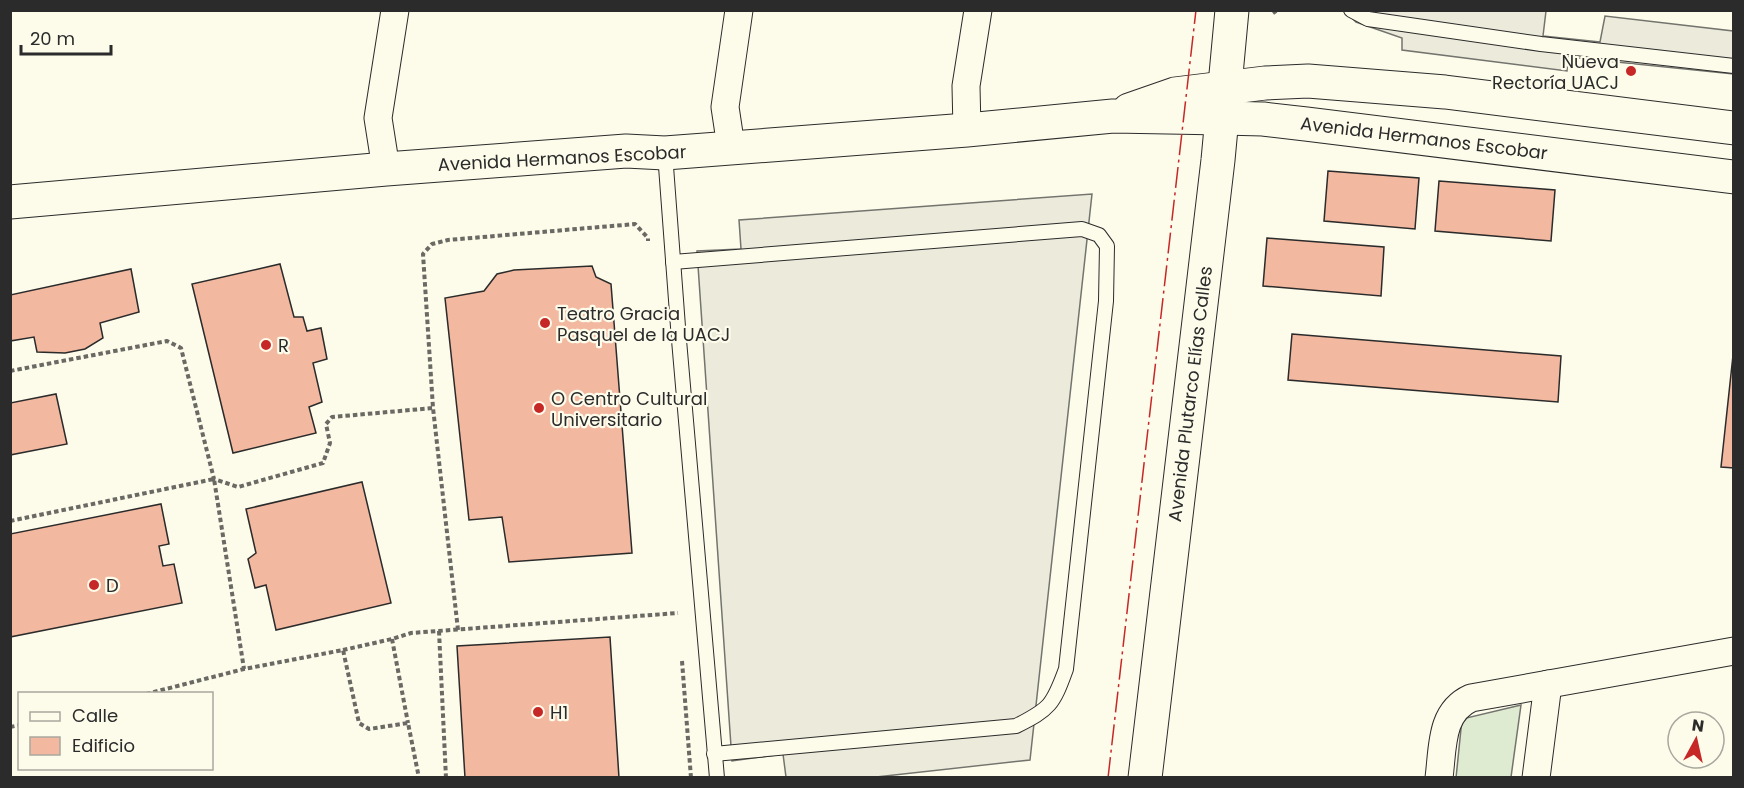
<svg xmlns="http://www.w3.org/2000/svg" width="1744" height="788" font-family="Poppins,sans-serif">
<rect width="100%" height="100%" fill="#fdfbea"/>
<path fill="#deebd1" stroke="#74746e" stroke-width="1.5" d="M1521,705L1511,777L1456,778L1462,719Z"/>
<g fill="#eceadb" stroke="#74746e" stroke-width="1.5">
<path d="M1345,11H1546L1543,36L1600,42L1605,16L1733,31V74L1568,57L1567,71L1402,50V38L1356,22Z"/>
<path d="M1092,194L1030,760L867,778L786,777L783,754L732,761L697,251L741,249L739,220Z"/>
</g>
<g fill="#f2b8a0" stroke="#2b2b2b" stroke-width="1.5">
<path d="M1328,171L1419,178L1415,229L1324,221Z"/>
<path d="M1439,181L1555,190L1551,241L1435,231Z"/>
<path d="M1267,238L1384,247L1381,296L1263,286Z"/>
<path d="M280,264L294,317H303L307,331L321,328L327,359L313,363L322,402L309,407L316,433L233,453L192,284Z"/>
<path d="M592,266L596,277L611,284L632,553L509,562L502,517L469,520L445,298L484,291L497,274L514,270Z"/>
<path d="M131,269L139,312L100,323L103,338L85,349L65,353L37,352L34,337L10,341V295Z"/>
<path d="M1292,334L1561,356L1558,402L1288,380Z"/>
<path d="M1734,346V468L1721,467Z"/>
<path d="M56,394L67,444L10,455V403Z"/>
<path d="M362,482L391,603L276,630L266,585L255,588L248,559L256,553L246,509Z"/>
<path d="M161,504L169,544L159,546L163,566L174,564L182,603L10,637V534Z"/>
<path d="M610,637L619,778H465L457,646Z"/>
</g>
<g fill="none" stroke-linecap="round" stroke-linejoin="round">
<g stroke="#2b2b2b" stroke-width="16">
<g id="service">
<path d="M1351,10L1368,19L1541,44L1734,66"/>
<path d="M665,153L679,340L717,778"/>
<path d="M673,262L1082,229L1099,235L1107,246L1106,301L1066,669C1053,705 1050,709 1016,726L714,754"/>
</g>
</g>
<g stroke="#2b2b2b" stroke-width="29">
<g id="minor">
<path d="M967,130L966,86L978,10"/>
<path d="M731,147L725,107L739,10"/>
<path d="M386,169L378,118L395,10"/>
<path d="M1439,778C1443,747 1440,712 1471,698L1734,651"/>
<path d="M1536,778L1548,684"/>
</g>
</g>
<g stroke="#2b2b2b" stroke-width="35">
<g id="primary">
<path d="M1129,110L1175,94L1265,83L1308,81L1445,92L1734,128"/>
<path d="M10,202L386,169L626,151L665,153L967,130L1113,116L1222,118L1263,119L1306,124L1734,177"/>
<path d="M1145,778L1218,160L1232,10"/>
</g>
</g>
<g stroke="#6a6964" stroke-width="4" stroke-dasharray="4.5 3" stroke-linecap="butt">
<path d="M1273,10L1276,14"/>
<path d="M10,371L167,341L181,348L214,479L238,487L323,463L330,443L326,424L332,417L433,408"/>
<path d="M10,521L214,479L244,669"/>
<path d="M458,630L433,408L423,254L432,244L448,240L635,224L648,238V241"/>
<path d="M439,631L446,778"/>
<path d="M392,639L408,723"/>
<path d="M343,650L392,639L411,633L678,613"/>
<path d="M682,661L691,778"/>
<path d="M146,694L244,669L343,650L359,723L369,729L408,723L419,778"/>
<path d="M10,727L20,725"/>
</g>
<use href="#service" stroke="#fdfbea" stroke-width="14"/>
<use href="#minor" stroke="#fdfbea" stroke-width="27"/>
<use href="#primary" stroke="#fdfbea" stroke-width="33"/>
<path stroke="#c62828" stroke-width="1.5" stroke-dasharray="21 4.5 3 4.5" stroke-linecap="butt" d="M1108,778L1196,10"/>
</g>
<g fill="#c62828" stroke="#fdfbea" stroke-width="2">
<circle cx="1631" cy="71" r="6"/>
<circle cx="545" cy="323" r="6"/>
<circle cx="266" cy="345" r="6"/>
<circle cx="539" cy="408" r="6"/>
<circle cx="94" cy="585" r="6"/>
<circle cx="538" cy="712" r="6"/>
</g>
<g text-anchor="middle" dominant-baseline="central" stroke-width="4.5" stroke-linejoin="round" paint-order="stroke">
<g font-size="18" fill="#2b2b2b" stroke="#fdfbea" text-anchor="start">
<text x="1619" y="61" text-anchor="end">Nueva<tspan x="1619" dy="21">Rectoría UACJ</tspan></text>
<text x="557" y="313">Teatro Gracia<tspan x="557" dy="21">Pasquel de la UACJ</tspan></text>
<text x="278" y="345">R</text>
<text x="551" y="398">O Centro Cultural<tspan x="551" dy="21">Universitario</tspan></text>
<text x="106" y="585">D</text>
<text x="550" y="712">H1</text>
</g>
<g font-size="18" fill="#2b2b2b" stroke="#fdfbea">
<text transform="translate(1424 138) rotate(7)">Avenida Hermanos Escobar</text>
<text transform="translate(562 158) rotate(-3)">Avenida Hermanos Escobar</text>
<text transform="translate(1190 394) rotate(-83)">Avenida Plutarco Elías Calles</text>
</g>
</g>
<rect width="1744" height="788" fill="none" stroke="#2b2b2b" stroke-width="24"/>
<rect x="18" y="692" width="195" height="78" fill="#fdfbea" stroke="#a9a89e" stroke-width="1.5"/>
<rect x="30" y="712" width="30" height="9" fill="#fdfbea" stroke="#a9a89e" stroke-width="1.5"/>
<text x="72" y="722" font-size="18" fill="#2b2b2b">Calle</text>
<rect x="30" y="737" width="30" height="18" fill="#f2b8a0" stroke="#a9a89e" stroke-width="1.5"/>
<text x="72" y="752" font-size="18" fill="#2b2b2b">Edificio</text>
<g transform="translate(1696 740) rotate(8)"><circle r="28" fill="#fdfbea" stroke="#a9a89e" stroke-width="1.5"/>
<path d="M0-4.5L10 22L0 15L-10 22Z" fill="#c62828"/>
<text y="-9" font-size="16" font-weight="bold" text-anchor="middle" fill="#2b2b2b">N</text>
</g>
<path d="M21 45v9h90v-9" fill="none" stroke="#2b2b2b" stroke-width="3"/>
<text x="30" y="45" font-size="18" fill="#2b2b2b" stroke="#fdfbea" stroke-width="4.5" paint-order="stroke">20 m</text>
</svg>
